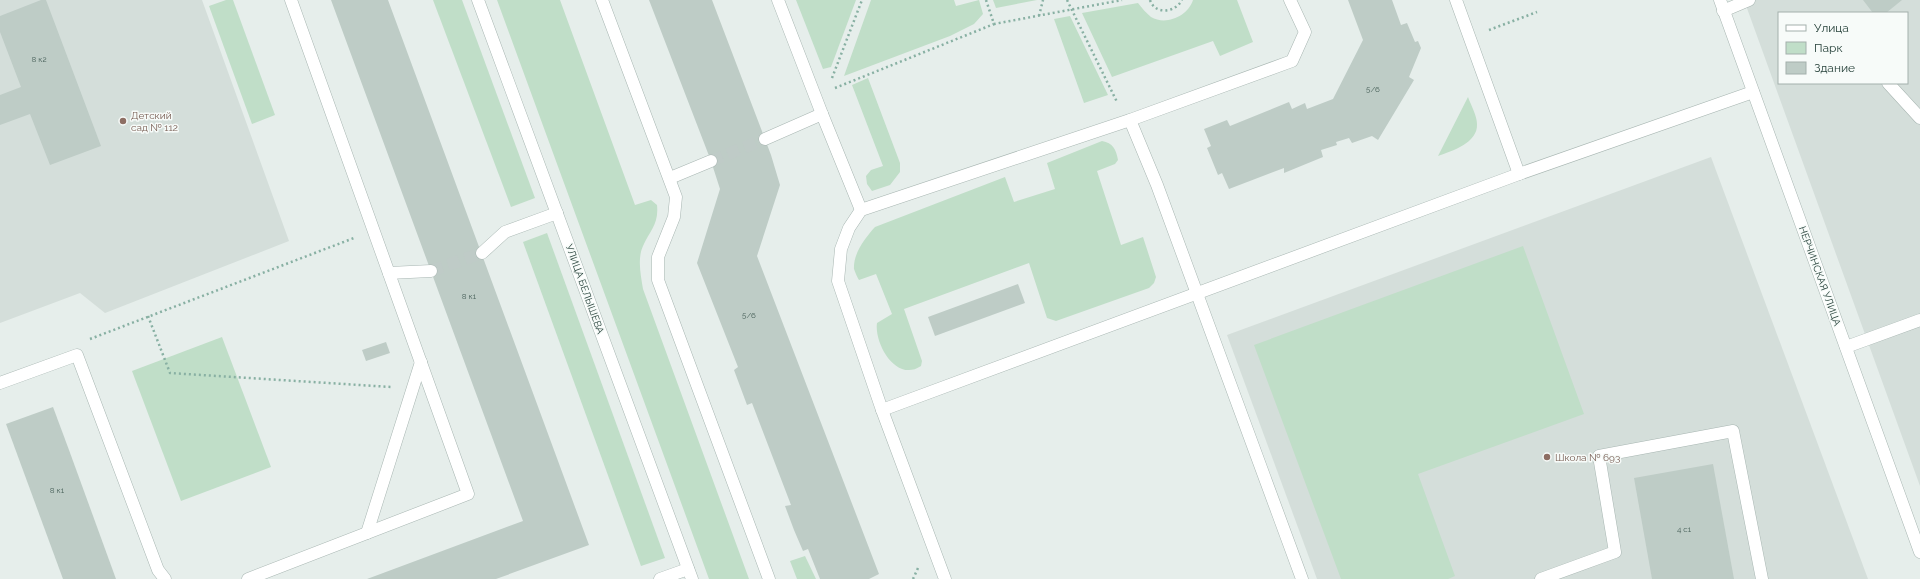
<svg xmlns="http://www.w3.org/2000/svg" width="1920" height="579" font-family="Raleway,sans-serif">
<rect width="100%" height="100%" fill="#e6eeeb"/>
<g fill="#d4deda" fill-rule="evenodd">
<path d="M0,0H202L289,241L105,313L80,293L0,323Z"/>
<path d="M1744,0H1920V486ZM1779,13H1907V83H1779Z"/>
<path d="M1711,157L1868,579H1317L1227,335Z"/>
</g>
<g fill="#c0dec8">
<path d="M226,0H233L275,115L252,124L209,6Z"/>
<path d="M433,0H462L535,198L511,207Z"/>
<path d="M497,0H560L635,205L651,200L657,205C659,224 650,230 643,246C637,259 641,276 643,289L749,579H709Z"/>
<path d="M796,0H856L831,67L823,69Z"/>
<path d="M871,0H954L956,6L979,0L983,14L974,24L950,36L844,76Z"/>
<path d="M993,0H1037L996,8Z"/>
<path d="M1193,0H1237L1253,42L1220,56L1213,41L1112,77L1082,13L1138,3C1142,8 1146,13 1151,17C1166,26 1188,16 1193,0Z"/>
<path d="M1070,16L1108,95L1084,103L1054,19Z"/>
<path d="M868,78L900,163V172L890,185L872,191L867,184L866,176L871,170L883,166L852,85Z"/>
<path d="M1468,97C1471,105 1477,116 1477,124C1478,143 1452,151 1438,156Z"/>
<path d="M1102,141C1113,143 1116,149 1118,160L1115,164L1097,171L1121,245L1143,237L1156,277L1154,283L1149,288L1056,321L1047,318L1029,263L904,309L922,361L921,366C896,383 874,343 877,323L892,314L876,274L859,280C857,277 855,272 854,269C853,253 866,237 875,227L1005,177L1014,202L1055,189L1047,163Z"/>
<path d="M547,233L665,558L641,566L523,242Z"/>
<path d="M1523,246L1584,414L1418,474L1455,576L1448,579H1341L1254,345Z"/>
<path d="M222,337L271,467L181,501L132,371Z"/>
<path d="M805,556L816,579H797L790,561Z"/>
</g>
<g fill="#beccc6">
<path d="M41,0H46L101,146L50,165L30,114L0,125V95L21,87L0,32V16Z"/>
<path d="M331,0H388L589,545L496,579H367L523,521Z"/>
<path d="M649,0H712L771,155L780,185L757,256L879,574L869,579H820L808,549L803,551L794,530L785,506L791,505L752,403L747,405L734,370L738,367L697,263L720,189L711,161Z"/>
<path d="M1348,0H1392L1401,25L1407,23L1415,42L1418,41L1421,48L1409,77L1414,80L1378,140L1372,136L1352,143L1349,138L1336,142L1337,145L1321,150L1323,157L1284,173V168L1229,189L1222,173L1218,175L1207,148L1211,146L1204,129L1227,120L1230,126L1289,102L1292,109L1305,103L1307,109L1333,99L1363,40Z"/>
<path d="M1863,0H1902L1886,13H1873Z"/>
<path d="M1018,284L1025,303L935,336L928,317Z"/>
<path d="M386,342L390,353L366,361L362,350Z"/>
<path d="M53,407L69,450L116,579H63L6,424Z"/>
<path d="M1713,464L1734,579H1652L1634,478Z"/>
</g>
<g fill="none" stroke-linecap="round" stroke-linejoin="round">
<g stroke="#bfcbc7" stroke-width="12" stroke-dasharray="12 6" stroke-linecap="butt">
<path d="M711,161L765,139"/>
<path d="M431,271L482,253"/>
</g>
<g stroke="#a8b6b2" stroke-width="13">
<g id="minor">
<path d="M478,0L692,579"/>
<path d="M602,0L676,197L674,217L658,257V280L769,579"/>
<path d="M778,0L822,114"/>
<path d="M1456,0L1519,174"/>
<path d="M1720,0L1920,552"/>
<path d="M1723,11L1749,0"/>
<path d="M1888,83L1920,118"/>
<path d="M1130,120L1157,185L1302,579"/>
<path d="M765,139L822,114L861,210"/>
<path d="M670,178L711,161"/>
<path d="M482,253L505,232L557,213"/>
<path d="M389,273L431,271"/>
<path d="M1846,347L1920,320"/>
<path d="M0,383L77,355L158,570L165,579"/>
<path d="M882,410L1519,174L1753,92"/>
<path d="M367,533L421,362"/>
<path d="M248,579L468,494L291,0"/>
<path d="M660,579L688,569"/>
<path d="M945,579L882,410L838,281L841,249L849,228L861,210L1130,120L1292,61L1305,32L1290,0"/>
<path d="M1541,579L1615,552L1599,456L1733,431L1762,579"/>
</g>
</g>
<g stroke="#88b0a3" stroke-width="2.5" stroke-dasharray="2 3" stroke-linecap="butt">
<path d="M986,0L994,24L1122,0"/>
<path d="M1067,0L1117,102"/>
<path d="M1150,0C1155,15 1175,13 1182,0"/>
<path d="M1039,16L1043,0"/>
<path d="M1489,30L1537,12"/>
<path d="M832,78L862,0"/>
<path d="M835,88L994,24"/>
<path d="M148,316L170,373L391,387"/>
<path d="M90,339L354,238"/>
<path d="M913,579L918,568"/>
</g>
<use href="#minor" stroke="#fff" stroke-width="12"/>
</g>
<g fill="#8d6e63" stroke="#f7fbf9" stroke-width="1.5">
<circle cx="123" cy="121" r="4"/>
<circle cx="1547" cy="457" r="4"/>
</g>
<g text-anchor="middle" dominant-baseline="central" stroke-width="3" stroke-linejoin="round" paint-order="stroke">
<g font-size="8" fill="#4b635c">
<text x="39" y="59">8 к2</text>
<text x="1373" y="89">5/6</text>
<text x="469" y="296">8 к1</text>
<text x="749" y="315">5/6</text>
<text x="57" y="490">8 к1</text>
<text x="1684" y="529">4 с1</text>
</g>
<g font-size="10" fill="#785e54" stroke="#f7fbf9" text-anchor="start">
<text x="131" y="115">Детский<tspan x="131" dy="12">сад № 112</tspan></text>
<text x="1555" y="457">Школа № 693</text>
</g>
<g font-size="10" fill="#254039" stroke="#f7fbf9">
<text transform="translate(1820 276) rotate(70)">НЕРЧИНСКАЯ УЛИЦА</text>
<text transform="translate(585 289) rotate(70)">УЛИЦА БЕЛЫШЕВА</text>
</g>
</g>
<rect x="1778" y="12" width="130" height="72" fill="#f7fbf9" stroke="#a3b0ac"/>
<rect x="1786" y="25" width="20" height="6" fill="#ffffff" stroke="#a3b0ac"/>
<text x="1814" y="32" font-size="12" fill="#254039">Улица</text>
<rect x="1786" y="42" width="20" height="12" fill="#c0dec8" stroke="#a3b0ac"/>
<text x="1814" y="52" font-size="12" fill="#254039">Парк</text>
<rect x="1786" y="62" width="20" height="12" fill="#beccc6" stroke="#a3b0ac"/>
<text x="1814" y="72" font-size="12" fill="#254039">Здание</text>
</svg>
